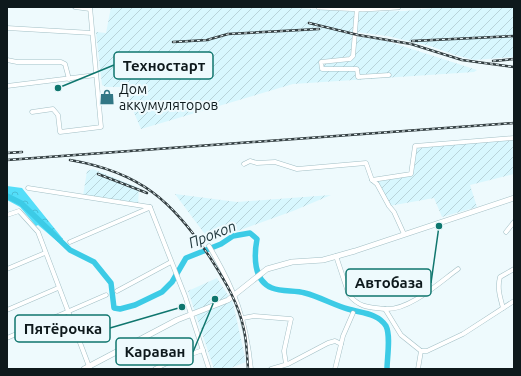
<svg xmlns="http://www.w3.org/2000/svg" width="521" height="376" font-family="Ubuntu,sans-serif">
<defs>
<pattern id="industrial-furrows" width="10" height="10" patternUnits="userSpaceOnUse"><rect width="10" height="10" fill="#d8f7fe"/><path d="M-1 1l2-2M0 10L10 0M9 11l2-2" fill="none" stroke="#b8d3d9"/></pattern>
<pattern id="forest-crowns" width="20" height="18" patternUnits="userSpaceOnUse"><rect width="20" height="18" fill="#54def9"/><path d="M2 6a3 3 0 1 1 6 0M12 15a3 3 0 1 1 6 0" fill="none" stroke="#48bed5"/></pattern>
</defs>
<rect width="100%" height="100%" fill="#eefafd"/>
<g fill="url(#industrial-furrows)">
<path d="M111,7H280L357,12L405,11L444,7H514V57L474,60L455,55L430,46L387,36L356,32L355,36L387,41L477,70L474,72L293,84L141,129L123,87H106L102,85L96,32L106,33Z"/>
<path d="M514,138V174L470,185L477,207L442,217L434,198L389,206L372,180L411,174L415,146Z"/>
<path d="M93,169L139,188L138,204L83,196L87,171Z"/>
<path d="M175,194L237,202L331,195L293,211L210,241Z"/>
<path d="M217,278L233,303L246,362L228,369H214L188,291Z"/>
</g>
<path fill="url(#forest-crowns)" d="M7,186L22,188L63,239L58,242L38,225L36,226L20,207L7,200Z"/>
<g fill="none" stroke-linecap="round" stroke-linejoin="round">
<path stroke="#3ccbe6" stroke-width="5.5" d="M7,196L21,203L70,250L94,262L111,283L114,308L120,309L135,305L162,292L172,282L186,258L221,244L233,236L250,233L257,239C254,255 253,281 272,288C282,292 295,290 305,293C320,297 334,305 348,309C361,313 378,313 386,326C391,336 387,358 387,369"/>
<g stroke="#a2bfc5" stroke-width="5">
<g id="minor">
<path d="M75,7L90,9"/>
<path d="M357,8L353,56L350,59L321,62L322,69H357L358,77L389,75"/>
<path d="M7,28L92,33"/>
<path d="M7,60L17,62H61L65,64L69,79"/>
<path d="M7,86L96,75"/>
<path d="M32,112L53,109L58,115L60,132L101,127L90,7"/>
<path d="M244,164L250,161L257,163L275,162L297,169L366,163L372,180L377,184L389,206L394,212L404,234"/>
<path d="M372,180L411,174L415,146L514,138"/>
<path d="M28,188L150,207"/>
<path d="M150,207L185,296L209,369"/>
<path d="M7,215L19,211L38,232L90,369"/>
<path d="M506,232L514,222"/>
<path d="M70,242L149,208"/>
<path d="M209,246C235,290 246,319 251,369"/>
<path d="M336,256L349,295C360,308 369,307 385,309L401,335L421,351L418,369"/>
<path d="M7,269L45,253"/>
<path d="M117,291L171,262"/>
<path d="M503,308C500,297 497,288 500,277L514,269"/>
<path d="M385,309C409,311 440,282 458,269"/>
<path d="M7,310L58,288"/>
<path d="M243,318L254,316L291,319L284,351L286,364"/>
<path d="M7,338L106,295"/>
<path d="M421,351H427L463,334L514,301"/>
<path d="M155,369L171,361L203,350"/>
<path d="M271,369L288,364L328,343L335,341L341,344"/>
<path d="M335,369L343,336L353,313"/>
</g>
</g>
<g stroke="#a2bfc5" stroke-width="6">
<g id="major">
<path d="M319,7L363,9L398,7"/>
<path d="M84,369L177,320L228,300L267,269L292,262L323,260L355,251L514,198"/>
</g>
</g>
<use href="#minor" stroke="#fff" stroke-width="4"/>
<use href="#major" stroke="#fff" stroke-width="5"/>
<g stroke="#333e41" stroke-width="2.5">
<g id="rail">
<path d="M309,23L358,35L411,44L462,60L514,67"/>
<path d="M412,41L514,36"/>
<path d="M173,42L207,40L228,34L319,29"/>
<path d="M493,61L514,59"/>
<path d="M7,153L22,152"/>
<path d="M7,160L514,123"/>
<path d="M70,160C140,172 173,201 211,259C225,281 239,304 244,330C247,343 247,356 248,369"/>
<path d="M98,174L147,193"/>
</g>
</g>
<use href="#rail" stroke="#eefafd" stroke-width="1" stroke-dasharray="3" stroke-linecap="butt"/>
</g>
<defs>
<g id="shop-bare" transform="scale(1.2)"><path d="M-5-2.5h2.3a2.7 3.5 0 0 1 5.4 0H5L5.5 6h-11ZM-1.5-2.5h3a1.5 2.3 0 0 0-3 0Z" fill="#327785" stroke="#eefafd" stroke-width="2.5" paint-order="stroke"/></g>
</defs>
<g fill-rule="evenodd">
<use href="#shop-bare" x="107" y="97"/>
</g>
<g text-anchor="middle" dominant-baseline="central" stroke-width="4" stroke-linejoin="round" paint-order="stroke">
<g font-size="14" fill="#0e191c" stroke="#eefafd" text-anchor="start">
<text x="119" y="89">Дом<tspan x="119" dy="16">аккумуляторов</tspan></text>
</g>
<g font-size="15" font-style="italic" fill="#22393e" stroke="#eefafd">
<text transform="translate(212 234) rotate(-22)">Прокоп</text>
</g>
</g>
<path fill="none" stroke="#0f766e" stroke-width="1.5" d="M58 88L114 65M439 226L431 283M182 307L110 328M215 299L193 352"/>
<g fill="#0f766e" stroke="#eefafd" stroke-width="1.5">
<circle cx="58" cy="88" r="4"/>
<circle cx="439" cy="226" r="4"/>
<circle cx="182" cy="307" r="4"/>
<circle cx="215" cy="299" r="4"/>
</g>
<g fill="#eefafd" stroke="#0f766e" stroke-width="1.5">
<rect x="114" y="52" width="99" height="27" rx="4"/>
<rect x="346" y="269" width="85" height="27" rx="4"/>
<rect x="15" y="315" width="95" height="27" rx="4"/>
<rect x="116" y="338" width="77" height="27" rx="4"/>
</g>
<g font-size="15" text-anchor="middle" font-weight="bold" fill="#0e191c">
<text x="164" y="71">Техностарт</text>
<text x="389" y="288">Автобаза</text>
<text x="63" y="334">Пятёрочка</text>
<text x="155" y="357">Караван</text>
</g>
<rect width="521" height="376" fill="none" stroke="#0e191c" stroke-width="16"/>
</svg>
